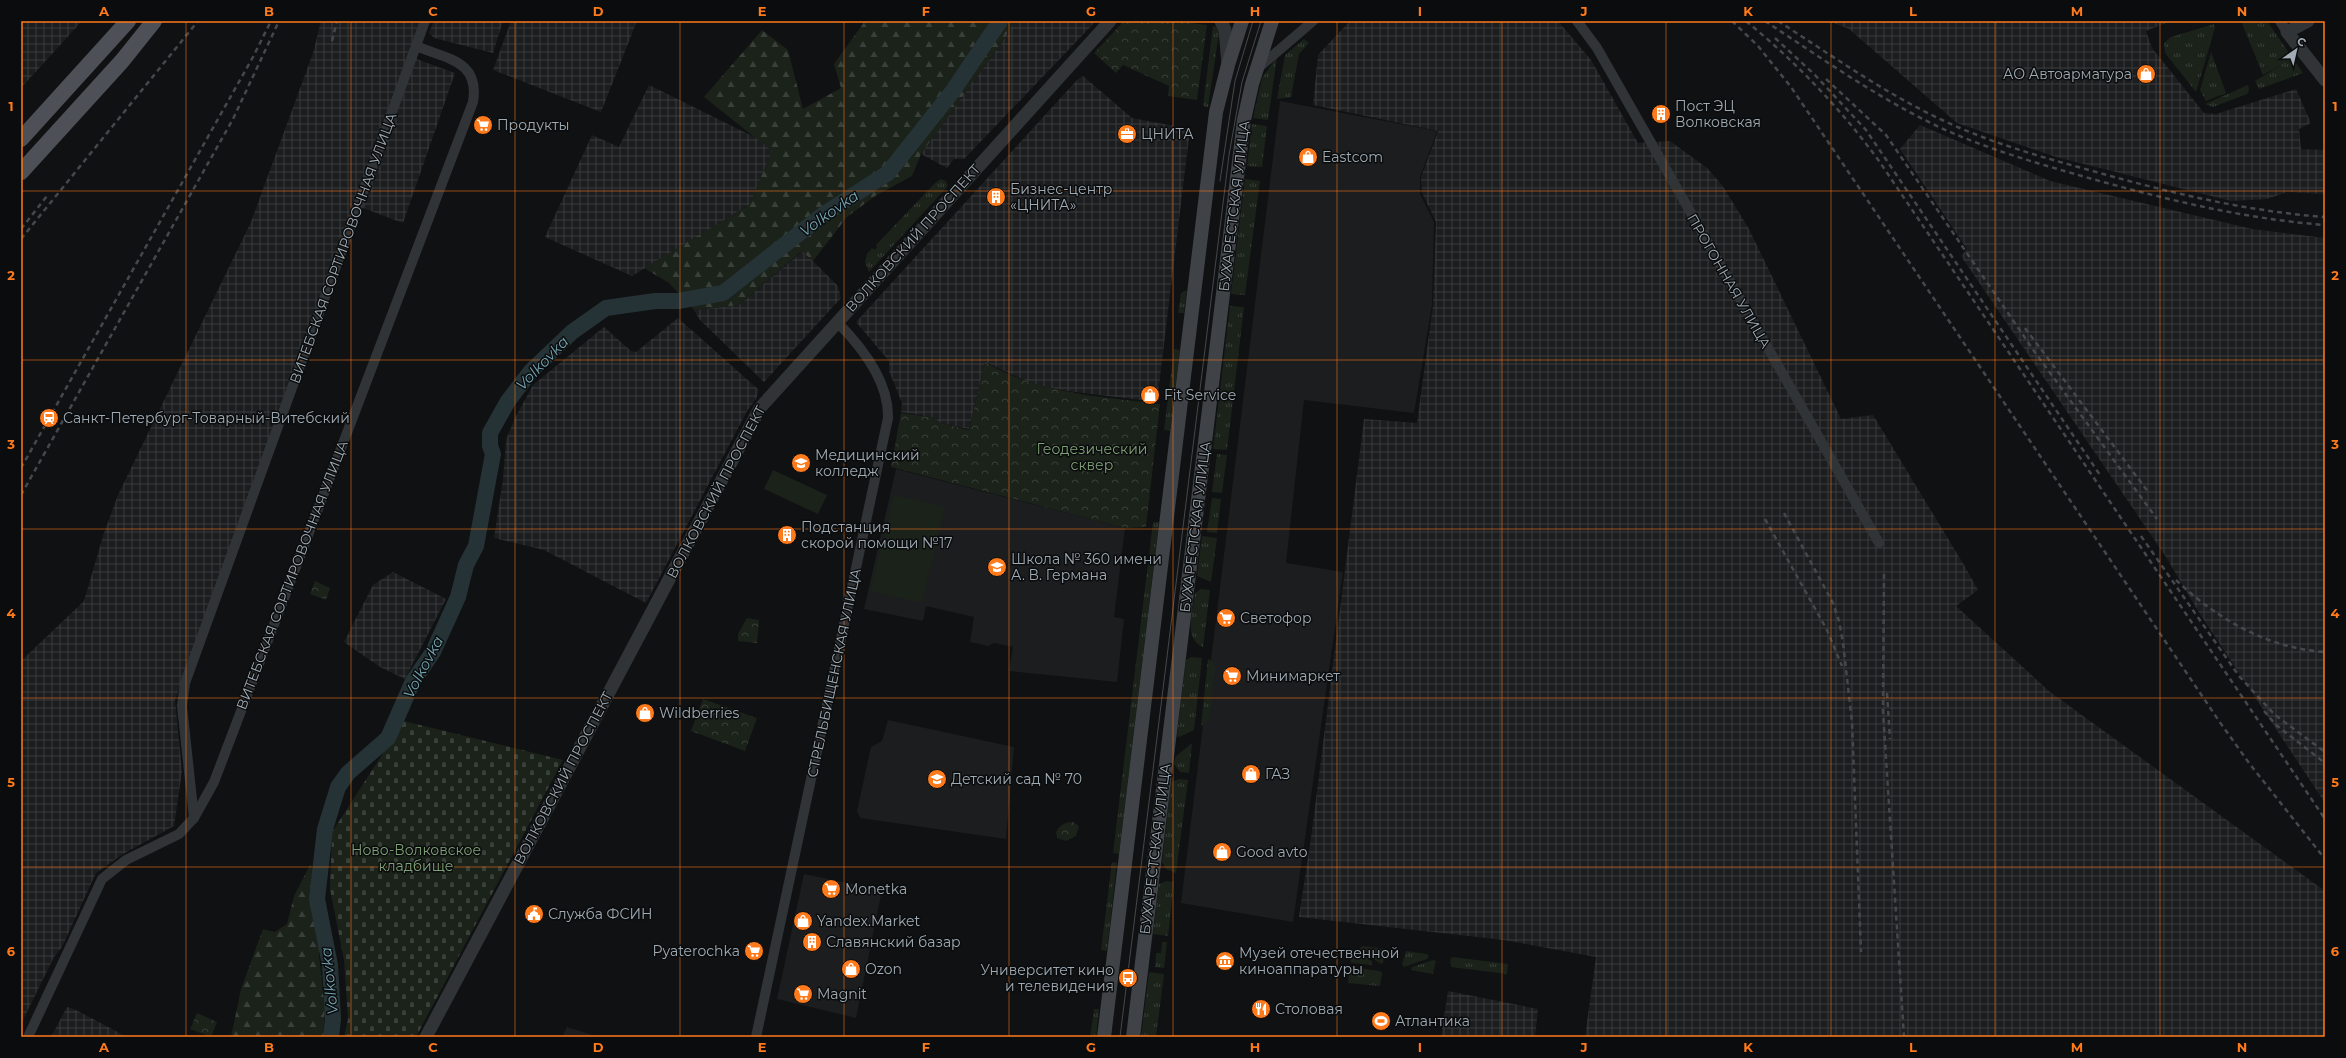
<svg xmlns="http://www.w3.org/2000/svg" width="2346" height="1058" font-family="Montserrat,sans-serif">
<defs>
<pattern id="industrial-grid" width="8" height="8" patternUnits="userSpaceOnUse"><rect width="8" height="8" fill="#1c1d1f"/><path d="M0 4h8M4 0v8" fill="none" stroke="#3a3b3d"/></pattern>
<pattern id="grass-tufts" width="24" height="20" patternUnits="userSpaceOnUse"><rect width="24" height="20" fill="#1b221a"/><path d="M3 7l-1-3M5 7V3M7 7l1-3M15 17l-1-3M17 17v-4M19 17l1-3" fill="none" stroke="#393f39"/></pattern>
<pattern id="forest-firs" width="22" height="20" patternUnits="userSpaceOnUse"><rect width="22" height="20" fill="#1b221a"/><path d="M5 1l3.5 6h-7zM16 11l3.5 6h-7z" fill="#393f39"/></pattern>
<pattern id="cemetery-stones" width="16" height="16" patternUnits="userSpaceOnUse"><rect width="16" height="16" fill="#1b221a"/><path d="M2 7V4a2 2 0 0 1 4 0v3zM10 15v-3a2 2 0 0 1 4 0v3z" fill="#393f39"/></pattern>
<pattern id="park-crowns" width="20" height="18" patternUnits="userSpaceOnUse"><rect width="20" height="18" fill="#1b221a"/><path d="M2 6a3 3 0 1 1 6 0M12 15a3 3 0 1 1 6 0" fill="none" stroke="#393f39"/></pattern>
</defs>
<rect width="100%" height="100%" fill="#101112"/>
<g fill="#1c1d1f">
<path d="M1280,101L1437,131L1420,177V194L1434,222L1432,305L1414,413L1304,400L1286,563L1343,572L1293,922L1181,903Z"/>
<path d="M896,469L1125,528L1114,617L1124,619L1117,682L1009,671L1013,647L994,643L988,646L970,642L974,617L926,606L923,621L864,609Z"/>
<path d="M888,720L1014,747L1006,839L860,818L857,811L871,747L882,741Z"/>
<path d="M804,874L882,890L856,1018L777,999Z"/>
<path d="M567,1027L599,1037H562Z"/>
</g>
<g fill="url(#industrial-grid)">
<path d="M21,21H82L21,88Z"/>
<path d="M321,21H420L408,56L455,73L403,223L355,205L252,493L175,700L182,771L174,826L123,854L96,873L62,947L54,957L21,1024V661L84,601L103,536L118,495L251,222L313,53Z"/>
<path d="M434,21H503L493,53L434,38L429,33Z"/>
<path d="M511,21H637L601,112L493,70Z"/>
<path d="M1015,21H1096L964,159H954L947,168L921,154L1000,45Z"/>
<path d="M1350,21H1558L1591,60L1638,143L1670,141L1707,168L1722,185L1749,229L1841,419L1873,415L1964,565L1978,590L1956,606L2050,692L2325,891V1037H1585L1596,957L1504,940L1299,917L1312,831L1364,419L1417,423L1433,305L1436,222L1422,193L1421,177L1438,131L1313,105L1318,55Z"/>
<path d="M1829,21H2171L2146,31L2152,48L2204,113L2216,114L2296,89L2311,123L2299,129L2301,149L2325,150V194L2287,192L2267,199L2231,201L2056,157L1957,123L1849,29Z"/>
<path d="M1083,76L1132,118L1190,129L1157,402L1067,391L1033,384L985,362L969,429L936,422L937,418L901,412L902,403L889,371V361L856,322L1078,79Z"/>
<path d="M649,85L793,156L749,205L632,276L545,237L592,135L619,147Z"/>
<path d="M1920,125L2050,181L2252,229L2325,238V803L2198,611L2166,557L1961,256L1967,249L1900,149Z"/>
<path d="M803,251L838,286L841,298L764,382L699,319L694,310L739,305Z"/>
<path d="M678,318L759,390L756,399L747,411L646,603L544,550L494,538L503,479L506,440L515,418L533,385L604,327L631,351L636,352Z"/>
<path d="M393,572L446,599L405,679L380,667L344,642L373,585Z"/>
<path d="M1448,991L1538,1009L1535,1037H1441Z"/>
<path d="M67,1007L74,1009L127,1037H51Z"/>
</g>
<g fill="url(#grass-tufts)">
<path d="M2241,21H2267L2303,73L2259,89L2255,81L2283,64L2263,75Z"/>
<path d="M2214,24L2215,28L2196,92L2165,53L2164,43L2171,37Z"/>
<path d="M1213,26L1217,27L1219,33L1208,107L1203,106Z"/>
<path d="M1304,39L1309,43L1299,54L1291,97L1277,99L1285,55Z"/>
<path d="M2211,52L2226,93L2206,101L2200,90Z"/>
<path d="M1277,57L1268,120L1253,118L1262,78Z"/>
<path d="M2248,85L2249,90L2247,94L2213,107L2205,104Z"/>
<path d="M1252,124L1267,126L1262,167L1247,166Z"/>
<path d="M941,179L946,181L948,186L869,272L865,262L867,254L872,248L875,250L877,247L876,245L935,183Z"/>
<path d="M1245,179L1260,181L1245,295L1231,294Z"/>
<path d="M1187,290L1184,313H1178L1181,293Z"/>
<path d="M1230,306L1244,307L1227,450L1213,449Z"/>
<path d="M1174,349L1180,350L1170,431L1164,430Z"/>
<path d="M1217,454L1227,455L1222,493L1212,492Z"/>
<path d="M1212,498L1221,499L1217,533L1207,532Z"/>
<path d="M1153,522H1159L1119,854L1113,853Z"/>
<path d="M1202,536L1217,538L1211,582L1197,576Z"/>
<path d="M1201,589L1210,590L1203,647C1183,639 1193,610 1195,593Z"/>
<path d="M1191,657L1202,658L1194,730L1179,737L1177,736L1186,660Z"/>
<path d="M1208,659L1213,662L1215,667L1210,713L1208,720L1201,726Z"/>
<path d="M1192,743L1189,773L1180,772L1174,764L1175,757Z"/>
<path d="M1179,779L1188,780L1176,873L1166,869L1162,862L1171,782Z"/>
<path d="M1112,862L1117,863L1107,951L1101,950Z"/>
<path d="M1166,881L1174,882L1168,936L1153,934L1159,884Z"/>
<path d="M1162,942H1167L1164,968L1155,967L1156,953H1161Z"/>
<path d="M1363,946L1385,949L1383,963L1381,964L1361,951L1360,948Z"/>
<path d="M1353,949L1372,961V965L1351,963L1350,959Z"/>
<path d="M1406,951L1427,954L1429,956L1427,959L1404,967L1402,964Z"/>
<path d="M1453,957L1508,964L1507,974L1451,967L1450,959Z"/>
<path d="M1433,960L1436,961L1433,974L1411,970L1412,967Z"/>
<path d="M1351,967L1380,971L1382,973L1380,986L1348,983L1349,969Z"/>
<path d="M1149,972L1164,974L1156,1037H1141Z"/>
<path d="M1094,1009H1099L1096,1037H1090Z"/>
</g>
<g fill="url(#forest-firs)">
<path d="M865,21H1015L1000,45L921,154L912,176L875,196L847,217L813,261L802,251L739,305L694,310L669,283L644,268L749,205L772,151L704,97L762,30L788,50L803,109L841,88L834,64Z"/>
<path d="M310,865L320,881L319,955L325,1009L323,1037H231L241,989L263,929L275,932L287,924L294,896Z"/>
</g>
<path fill="url(#cemetery-stones)" d="M404,721L563,760L416,1037H344L348,1019L344,960L330,889L332,832Z"/>
<g fill="url(#park-crowns)">
<path d="M1124,21H1177L1207,25L1197,100L1168,96L1169,86L1123,65L1116,73L1094,53Z"/>
<path d="M985,362C1038,394 1100,396 1160,404L1146,527L1125,528L891,467L901,413L937,418L936,422L969,430Z"/>
<path d="M315,581L330,588L326,600L310,594Z"/>
<path d="M747,618L759,620L757,643L738,641V634Z"/>
<path d="M703,699L757,718L745,751L691,731Z"/>
<path d="M1073,822L1079,826L1076,836L1066,841L1057,838L1056,832C1060,825 1065,822 1073,822Z"/>
<path d="M197,1013L217,1022L211,1037L190,1029Z"/>
</g>
<g fill="#1b221a">
<path d="M773,470L827,495L818,514L764,489Z"/>
<path d="M894,495L945,507L922,603L870,591Z"/>
</g>
<g fill="none" stroke-linecap="round" stroke-linejoin="round">
<path stroke="#263336" stroke-width="16" d="M331,1037L333,1019L330,965L317,899L325,829L338,787L348,773L388,738L413,681L433,652L458,597L466,565L476,546L493,454L490,446V433L508,401L531,371L572,332L606,308L655,301H678L723,293L824,214L888,173L952,92L1000,21"/>
<g stroke="#313437" stroke-width="10">
<path d="M1577,21L1597,48L1879,543"/>
<path d="M2280,21L2287,32"/>
<path d="M1257,69L1313,21"/>
<path d="M194,818L182,706L185,683L425,21"/>
<path d="M28,1037L102,879L126,860L179,834L194,818L214,782L473,102C480,60 446,59 416,46"/>
<path d="M756,1037L888,418C889,381 861,346 837,322"/>
</g>
<g stroke="#313437" stroke-width="13">
<path d="M1221,21L1225,30L1228,64"/>
<path d="M2308,21L2287,32L2325,80"/>
<path d="M426,1037L760,408L1110,21"/>
</g>
<g stroke="#3f4347" stroke-width="14">
<path d="M1104,1037L1216,112L1228,65L1242,21"/>
<path d="M1133,1037L1244,120L1252,84L1272,21"/>
</g>
<g stroke="#4d5157" stroke-width="16">
<path d="M21,139L128,21"/>
<path d="M21,172L122,61L154,21"/>
</g>
<g stroke="#44484c" stroke-width="1">
<path d="M1220,181L1235,81L1253,21"/>
<path d="M1120,1037L1229,155L1242,82L1261,21"/>
</g>
<g stroke="#44484c" stroke-width="2.5" stroke-dasharray="5 4" stroke-linecap="butt">
<path d="M1732,21L1758,46L1791,87L2219,721L2249,763L2325,859"/>
<path d="M1746,21C1796,62 1841,109 1879,161L2325,819"/>
<path d="M1765,21C1821,58 1878,98 1939,127C1989,150 2043,165 2096,180C2172,201 2247,219 2325,225"/>
<path d="M1778,21C1831,55 1883,92 1940,119C1988,142 2038,156 2089,170C2167,192 2244,211 2325,217"/>
<path d="M1775,38L1815,75L1866,130L2100,475"/>
<path d="M332,41L337,21"/>
<path d="M1826,79L1886,135L2034,351L2157,519"/>
<path d="M21,229L47,196"/>
<path d="M21,239L198,21"/>
<path d="M2025,328L2149,493"/>
<path d="M21,468L253,57L271,21"/>
<path d="M21,495L233,119L279,21"/>
<path d="M1784,513L1833,603L1839,621L1843,643L1852,722L1861,952"/>
<path d="M1765,519L1827,630L1842,666"/>
<path d="M2141,536L2239,676L2275,715L2325,752"/>
<path d="M1884,574L1883,712L1904,1037"/>
<path d="M2176,580C2217,619 2267,648 2325,652"/>
<path d="M1887,693L1890,739"/>
<path d="M2264,711L2276,725L2325,763"/>
</g>
</g>
<path fill="none" stroke="#ff7a1b" stroke-width="1" stroke-opacity="0.55" d="M186,21V1037M351,21V1037M515,21V1037M680,21V1037M844,21V1037M1009,21V1037M1173,21V1037M1337,21V1037M1502,21V1037M1666,21V1037M1831,21V1037M1995,21V1037M2160,21V1037M21,191H2325M21,360H2325M21,529H2325M21,698H2325M21,867H2325"/>
<defs>
<g id="shop-disc" transform="scale(1)"><circle r="9.5" fill="#ff7a1b" stroke="#0b0c0d"/><path d="M-5-2.5h2.3a2.7 3.5 0 0 1 5.4 0H5L5.5 6h-11ZM-1.5-2.5h3a1.5 2.3 0 0 0-3 0Z" fill="#fff"/></g>
<g id="building-disc" transform="scale(1)"><circle r="9.5" fill="#ff7a1b" stroke="#0b0c0d"/><path d="M-4-6H4V6H1V3H-1V6H-4ZM-2.5-4.3h1.7v1.8h-1.7ZM.8-4.3h1.7v1.8H.8ZM-2.5-1h1.7V.8h-1.7ZM.8-1h1.7V.8H.8Z" fill="#fff"/></g>
<g id="supermarket-disc" transform="scale(1)"><circle r="9.5" fill="#ff7a1b" stroke="#0b0c0d"/><path d="M-6-5.5h2.5l.6 2H6L4.5 2H-2.5L-4.4-4H-6ZM-1.5 3.2a1.3 1.3 0 1 0 .1 0ZM3 3.2a1.3 1.3 0 1 0 .1 0Z" fill="#fff"/></g>
<g id="office-disc" transform="scale(1)"><circle r="9.5" fill="#ff7a1b" stroke="#0b0c0d"/><path d="M-6-3h4V-5.5h4V-3h4V5H-6ZM-1-4.5V-3h2v-1.5ZM-6 0V1H6V0Z" fill="#fff"/></g>
<g id="station-disc" transform="scale(1)"><circle r="9.5" fill="#ff7a1b" stroke="#0b0c0d"/><path d="M-3-6H3Q5-6 5-4V2Q5 4 3 4L4.5 6H3L1.5 4h-3L-3 6H-4.5L-3 4Q-5 4-5 2V-4Q-5-6-3-6ZM-3.5-4v3h7v-3ZM-3.5 1v1.5H-2V1ZM2 1v1.5H3.5V1Z" fill="#fff"/></g>
<g id="university-disc" transform="scale(1)"><circle r="9.5" fill="#ff7a1b" stroke="#0b0c0d"/><path d="M0-5L7-2L0 1L-7-2ZM-4 1L0 2.5L4 1V4Q0 6-4 4Z" fill="#fff"/></g>
<g id="school-disc" transform="scale(1)"><circle r="9.5" fill="#ff7a1b" stroke="#0b0c0d"/><path d="M0-5L7-2L0 1L-7-2ZM-4 1L0 2.5L4 1V4Q0 6-4 4Z" fill="#fff"/></g>
<g id="civic-disc" transform="scale(1)"><circle r="9.5" fill="#ff7a1b" stroke="#0b0c0d"/><path d="M-.6-6.5H3V-4.5H.6V-3L4-1V1h2V6H-6V1h2V-1L-.6-3ZM-1.2 2.5V6h2.4V2.5Z" fill="#fff"/></g>
<g id="museum-disc" transform="scale(1)"><circle r="9.5" fill="#ff7a1b" stroke="#0b0c0d"/><path d="M0-6L6-3V-2H-6V-3ZM-5-1h2V3h-2ZM-1-1h2V3h-2ZM3-1h2V3H3ZM-6 4H6V6H-6Z" fill="#fff"/></g>
<g id="bus-disc" transform="scale(1)"><circle r="9.5" fill="#ff7a1b" stroke="#0b0c0d"/><path d="M-5-6H5V4H4V6H2V4H-2V6H-4V4H-5ZM-3.5-4V0h7V-4ZM-3.5 1.2v1.5H-2V1.2ZM2 1.2v1.5H3.5V1.2Z" fill="#fff"/></g>
<g id="restaurant-disc" transform="scale(1)"><circle r="9.5" fill="#ff7a1b" stroke="#0b0c0d"/><path d="M-5-6h1v4h1v-4h1v4h1v-4h1v5L-1.5 .5V6h-2V.5L-5-1ZM5-6V6H3V1.5H1.5Q1.5-4 5-6Z" fill="#fff"/></g>
<g id="stadium-disc" transform="scale(1)"><circle r="9.5" fill="#ff7a1b" stroke="#0b0c0d"/><path d="M0-5a6.5 5 0 1 0 0 10a6.5 5 0 1 0 0-10ZM-3.5-1.8h7v3.6h-7Z" fill="#fff"/></g>
</defs>
<g fill-rule="evenodd">
<use href="#shop-disc" x="2146" y="74"/>
<use href="#building-disc" x="1661" y="114"/>
<use href="#supermarket-disc" x="483" y="125"/>
<use href="#office-disc" x="1127" y="134"/>
<use href="#shop-disc" x="1308" y="157"/>
<use href="#building-disc" x="996" y="197"/>
<use href="#shop-disc" x="1150" y="395"/>
<use href="#station-disc" x="49" y="418"/>
<use href="#university-disc" x="801" y="463"/>
<use href="#building-disc" x="787" y="535"/>
<use href="#school-disc" x="997" y="567"/>
<use href="#supermarket-disc" x="1226" y="618"/>
<use href="#supermarket-disc" x="1232" y="676"/>
<use href="#shop-disc" x="645" y="713"/>
<use href="#shop-disc" x="1251" y="774"/>
<use href="#school-disc" x="937" y="779"/>
<use href="#shop-disc" x="1222" y="852"/>
<use href="#supermarket-disc" x="831" y="889"/>
<use href="#civic-disc" x="534" y="914"/>
<use href="#shop-disc" x="803" y="921"/>
<use href="#building-disc" x="812" y="942"/>
<use href="#supermarket-disc" x="754" y="951"/>
<use href="#museum-disc" x="1225" y="961"/>
<use href="#shop-disc" x="851" y="969"/>
<use href="#bus-disc" x="1128" y="978"/>
<use href="#supermarket-disc" x="803" y="994"/>
<use href="#restaurant-disc" x="1261" y="1009"/>
<use href="#stadium-disc" x="1381" y="1021"/>
</g>
<g text-anchor="middle" dominant-baseline="central" stroke-width="3" stroke-linejoin="round" paint-order="stroke">
<g font-size="14" fill="#a0abb4" stroke="#0b0c0d" text-anchor="start">
<text x="2132" y="74" text-anchor="end">АО Автоарматура</text>
<text x="1675" y="106">Пост ЭЦ<tspan x="1675" dy="16">Волковская</tspan></text>
<text x="497" y="125">Продукты</text>
<text x="1141" y="134">ЦНИТА</text>
<text x="1322" y="157">Eastcom</text>
<text x="1010" y="189">Бизнес-центр<tspan x="1010" dy="16">«ЦНИТА»</tspan></text>
<text x="1164" y="395">Fit Service</text>
<text x="63" y="418">Санкт-Петербург-Товарный-Витебский</text>
<text x="815" y="455">Медицинский<tspan x="815" dy="16">колледж</tspan></text>
<text x="801" y="527">Подстанция<tspan x="801" dy="16">скорой помощи №17</tspan></text>
<text x="1011" y="559">Школа № 360 имени<tspan x="1011" dy="16">А. В. Германа</tspan></text>
<text x="1240" y="618">Светофор</text>
<text x="1246" y="676">Минимаркет</text>
<text x="659" y="713">Wildberries</text>
<text x="1265" y="774">ГАЗ</text>
<text x="951" y="779">Детский сад № 70</text>
<text x="1236" y="852">Good avto</text>
<text x="845" y="889">Monetka</text>
<text x="548" y="914">Служба ФСИН</text>
<text x="817" y="921">Yandex.Market</text>
<text x="826" y="942">Славянский базар</text>
<text x="740" y="951" text-anchor="end">Pyaterochka</text>
<text x="1239" y="953">Музей отечественной<tspan x="1239" dy="16">киноаппаратуры</tspan></text>
<text x="865" y="969">Ozon</text>
<text x="1114" y="970" text-anchor="end">Университет кино<tspan x="1114" dy="16">и телевидения</tspan></text>
<text x="817" y="994">Magnit</text>
<text x="1275" y="1009">Столовая</text>
<text x="1395" y="1021">Атлантика</text>
</g>
<g font-size="14" fill="#a0abb4" stroke="#0b0c0d">
<text transform="translate(1234 206) rotate(-83)">БУХАРЕСТСКАЯ УЛИЦА</text>
<text transform="translate(913 238) rotate(-48)">ВОЛКОВСКИЙ ПРОСПЕКТ</text>
<text transform="translate(343 248) rotate(-70)">ВИТЕБСКАЯ СОРТИРОВОЧНАЯ УЛИЦА</text>
<text transform="translate(1729 281) rotate(60)">ПРОГОННАЯ УЛИЦА</text>
<text transform="translate(716 492) rotate(-62)">ВОЛКОВСКИЙ ПРОСПЕКТ</text>
<text transform="translate(1195 527) rotate(-83)">БУХАРЕСТСКАЯ УЛИЦА</text>
<text transform="translate(292 575) rotate(-69)">ВИТЕБСКАЯ СОРТИРОВОЧНАЯ УЛИЦА</text>
<text transform="translate(834 673) rotate(-78)">СТРЕЛЬБИЩЕНСКАЯ УЛИЦА</text>
<text transform="translate(563 778) rotate(-62)">ВОЛКОВСКИЙ ПРОСПЕКТ</text>
<text transform="translate(1155 849) rotate(-83)">БУХАРЕСТСКАЯ УЛИЦА</text>
</g>
<g font-size="14" fill="#7ea175" stroke="#0b0c0d">
<text x="1092" y="449">Геодезический<tspan x="1092" dy="16">сквер</tspan></text>
<text x="416" y="850">Ново-Волковское<tspan x="416" dy="16">кладбище</tspan></text>
</g>
<g font-size="15" font-style="italic" fill="#74a5b3" stroke="#0b0c0d">
<text transform="translate(829 213) rotate(-35)">Volkovka</text>
<text transform="translate(542 363) rotate(-46)">Volkovka</text>
<text transform="translate(423 667) rotate(-62)">Volkovka</text>
<text transform="translate(329 981) rotate(-96)">Volkovka</text>
</g>
</g>
<rect width="2346" height="1058" fill="none" stroke="#0b0c0d" stroke-width="44"/>
<g transform="translate(2296 50) rotate(34)" stroke="#0b0c0d" stroke-width="3" paint-order="stroke">
<path d="M0-3L7 15L0 10L-7 15Z" fill="#a0abb4"/>
<text y="-6" font-size="11" font-weight="bold" text-anchor="middle" fill="#a0abb4">С</text>
</g>
<rect x="22" y="22" width="2302" height="1014" fill="none" stroke="#ff7a1b" stroke-width="1.5"/>
<g font-size="13" text-anchor="middle" font-weight="bold" fill="#ff7a1b">
<text x="104" y="16">A</text>
<text x="269" y="16">B</text>
<text x="433" y="16">C</text>
<text x="598" y="16">D</text>
<text x="762" y="16">E</text>
<text x="926" y="16">F</text>
<text x="1091" y="16">G</text>
<text x="1255" y="16">H</text>
<text x="1420" y="16">I</text>
<text x="1584" y="16">J</text>
<text x="1748" y="16">K</text>
<text x="1913" y="16">L</text>
<text x="2077" y="16">M</text>
<text x="2242" y="16">N</text>
<text x="11" y="111">1</text>
<text x="2335" y="111">1</text>
<text x="11" y="280">2</text>
<text x="2335" y="280">2</text>
<text x="11" y="449">3</text>
<text x="2335" y="449">3</text>
<text x="11" y="618">4</text>
<text x="2335" y="618">4</text>
<text x="11" y="787">5</text>
<text x="2335" y="787">5</text>
<text x="11" y="956">6</text>
<text x="2335" y="956">6</text>
<text x="104" y="1052">A</text>
<text x="269" y="1052">B</text>
<text x="433" y="1052">C</text>
<text x="598" y="1052">D</text>
<text x="762" y="1052">E</text>
<text x="926" y="1052">F</text>
<text x="1091" y="1052">G</text>
<text x="1255" y="1052">H</text>
<text x="1420" y="1052">I</text>
<text x="1584" y="1052">J</text>
<text x="1748" y="1052">K</text>
<text x="1913" y="1052">L</text>
<text x="2077" y="1052">M</text>
<text x="2242" y="1052">N</text>
</g>
</svg>
